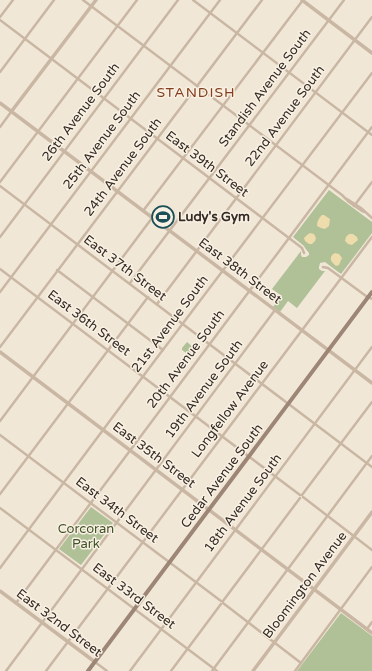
<svg xmlns="http://www.w3.org/2000/svg" width="372" height="671" font-family="'Varela Round',sans-serif">
<rect width="100%" height="100%" fill="#f1e7d7"/>
<g fill="#b0c097">
<path d="M329,190L372,222V233L341,274L325,262L320,263L319,267V269L322,271H325L297,308L288,301L280,312L273,307L282,296L272,289L301,251V255L302,257H306L309,255V253L305,248L304,246L293,237Z"/>
<path d="M187,342L194,348L189,355L182,350V348Z"/>
<path d="M91,507L113,523L81,565L59,549Z"/>
<path d="M341,613L372,636V671H297Z"/>
</g>
<g fill="#eedcac">
<path d="M322,215H324L330,219L329,226L325,229L321,228L317,226C317,221 319,218 322,215Z"/>
<path d="M310,233L314,234L316,238L315,241L312,244H309L305,241L304,238L307,235Z"/>
<path d="M349,234H353L357,237L358,240L352,245L348,244L345,241L346,237Z"/>
<path d="M335,253L339,254L342,258L339,265L336,266C332,263 329,260 332,255Z"/>
</g>
<g fill="none" stroke-linecap="round" stroke-linejoin="round">
<g stroke="#c9b7a3" stroke-width="2.5">
<path d="M83,0L342,195L349,202L362,211L364,212"/>
<path d="M193,0L372,135"/>
<path d="M0,17L13,0"/>
<path d="M0,20L289,238L302,248L304,253"/>
<path d="M0,72L54,0"/>
<path d="M0,127L11,112"/>
<path d="M0,182L137,0"/>
<path d="M0,186L372,467"/>
<path d="M347,199L361,208L372,218"/>
<path d="M354,206L372,182"/>
<path d="M143,211L303,0"/>
<path d="M0,237L178,0"/>
<path d="M323,267L328,268L366,296L372,299"/>
<path d="M0,269L300,495"/>
<path d="M57,270L163,350"/>
<path d="M130,283L344,0"/>
<path d="M0,292L220,0"/>
<path d="M157,304L372,17"/>
<path d="M0,347L262,0"/>
<path d="M0,421L152,218"/>
<path d="M0,435L221,601"/>
<path d="M0,494L148,297"/>
<path d="M302,495L372,402"/>
<path d="M303,497L372,550"/>
<path d="M0,508L217,671"/>
<path d="M0,568L153,363L372,73"/>
<path d="M223,601L300,498"/>
<path d="M16,603L372,127"/>
<path d="M223,603L301,663"/>
<path d="M367,629L372,622"/>
<path d="M95,662L107,671"/>
<path d="M6,671L275,310"/>
<path d="M46,671L372,237"/>
<path d="M130,671L372,347"/>
<path d="M171,671L221,604"/>
<path d="M212,671L372,456"/>
<path d="M295,671L372,567"/>
</g>
<g stroke="#c9b7a3" stroke-width="3.5">
<path d="M302,0L372,53"/>
<path d="M0,103L372,383"/>
<path d="M11,112L96,0"/>
<path d="M0,352L372,633"/>
<path d="M0,591L95,662"/>
<path d="M253,671L372,512"/>
</g>
<path stroke="#9d8675" stroke-width="4" d="M88,671L372,292"/>
</g>
<defs>
<g id="stadium-ring" transform="scale(1.15)"><circle r="9.5" fill="#f9f1e3" stroke="#1b4e56" stroke-width="1.5"/><path d="M0-5a6.5 5 0 1 0 0 10a6.5 5 0 1 0 0-10ZM-3.5-1.8h7v3.6h-7Z" fill="#1b4e56"/></g>
</defs>
<g fill-rule="evenodd">
<use href="#stadium-ring" x="163" y="217"/>
</g>
<g text-anchor="middle" dominant-baseline="central" stroke-width="3" stroke-linejoin="round" paint-order="stroke">
<g font-size="13" fill="#342b25" stroke="#f9f1e3">
<text transform="translate(265 88) rotate(-53)">Standish Avenue South</text>
<text transform="translate(81 112) rotate(-53)">26th Avenue South</text>
<text transform="translate(285 116) rotate(-53)">22nd Avenue South</text>
<text transform="translate(102 140) rotate(-53)">25th Avenue South</text>
<text transform="translate(207 164) rotate(37)">East 39th Street</text>
<text transform="translate(123 167) rotate(-53)">24th Avenue South</text>
<text transform="translate(125 268) rotate(37)">East 37th Street</text>
<text transform="translate(240 271) rotate(37)">East 38th Street</text>
<text transform="translate(89 323) rotate(37)">East 36th Street</text>
<text transform="translate(170 324) rotate(-53)">21st Avenue South</text>
<text transform="translate(186 359) rotate(-53)">20th Avenue South</text>
<text transform="translate(204 389) rotate(-53)">19th Avenue South</text>
<text transform="translate(230 409) rotate(-53)">Longfellow Avenue</text>
<text transform="translate(154 455) rotate(37)">East 35th Street</text>
<text transform="translate(222 476) rotate(-53)">Cedar Avenue South</text>
<text transform="translate(243 503) rotate(-53)">18th Avenue South</text>
<text transform="translate(117 510) rotate(37)">East 34th Street</text>
<text transform="translate(305 585) rotate(-53)">Bloomington Avenue</text>
<text transform="translate(134 596) rotate(37)">East 33rd Street</text>
<text transform="translate(59 623) rotate(37)">East 32nd Street</text>
</g>
<g font-size="13" font-weight="bold" fill="#342b25" stroke="#f9f1e3" text-anchor="start">
<text x="178" y="217">Ludy's Gym</text>
</g>
<g font-size="13" fill="#415329" stroke="#f9f1e3">
<text x="86" y="529">Corcoran<tspan x="86" dy="15">Park</tspan></text>
</g>
<g font-size="14" letter-spacing="1" fill="#843d1d" stroke="#f9f1e3">
<text x="196" y="92">STANDISH</text>
</g>
</g>
</svg>
